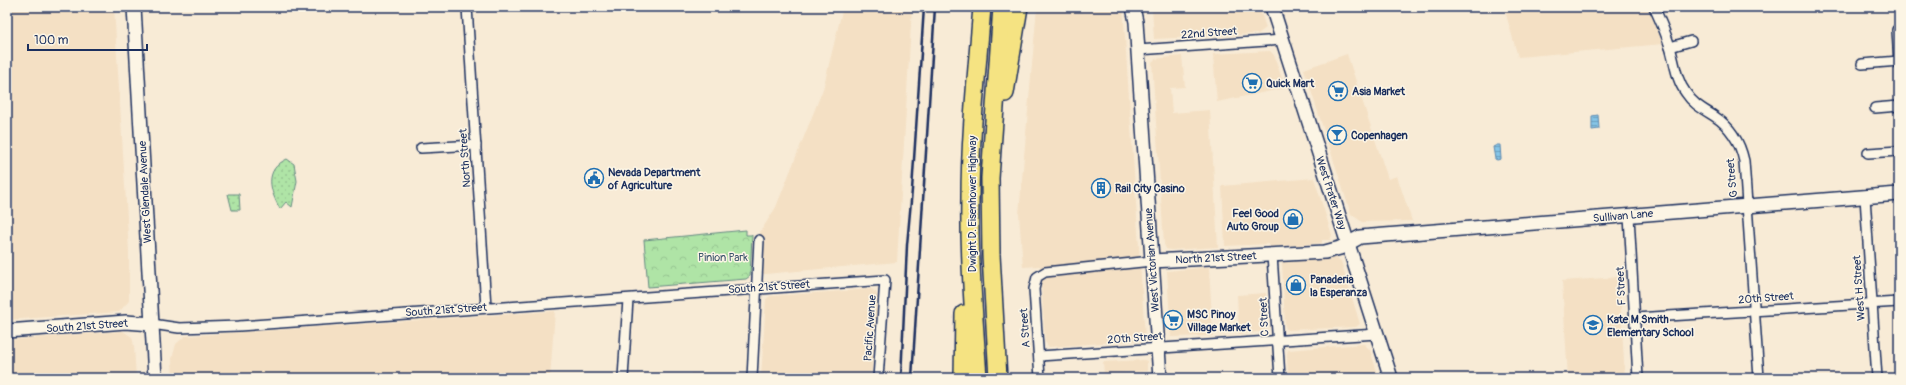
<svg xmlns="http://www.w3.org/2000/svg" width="1906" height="385" font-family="Pangolin,sans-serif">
<defs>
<pattern id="grass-dots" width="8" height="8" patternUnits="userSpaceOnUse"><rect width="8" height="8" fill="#afe4a6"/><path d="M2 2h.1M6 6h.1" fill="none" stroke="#96c491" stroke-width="1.8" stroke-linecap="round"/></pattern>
<pattern id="park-crowns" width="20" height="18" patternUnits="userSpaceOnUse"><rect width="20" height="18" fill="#afe4a6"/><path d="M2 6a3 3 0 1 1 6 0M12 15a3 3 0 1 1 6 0" fill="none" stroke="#96c491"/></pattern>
<pattern id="water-rules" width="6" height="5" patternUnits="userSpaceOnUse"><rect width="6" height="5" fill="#85c4e6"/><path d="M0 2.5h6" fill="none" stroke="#6ca0be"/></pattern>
</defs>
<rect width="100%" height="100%" fill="#f8ebd6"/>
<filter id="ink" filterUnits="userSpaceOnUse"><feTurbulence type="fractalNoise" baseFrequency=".025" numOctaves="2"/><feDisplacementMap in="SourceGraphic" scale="8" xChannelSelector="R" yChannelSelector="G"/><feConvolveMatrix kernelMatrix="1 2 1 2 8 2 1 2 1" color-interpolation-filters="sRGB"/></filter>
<g filter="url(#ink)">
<g fill="#f4e0c4">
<path d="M7,7H114L129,251V301L119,312L7,320Z"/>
<path d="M843,7H912L897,262L755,275L759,234L776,207L823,89Z"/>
<path d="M1037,7H1123L1145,337L1142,340L1049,347L1045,342L1040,266L1023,267L1019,214Z"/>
<path d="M1152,7H1259L1266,28L1258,34L1154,39Z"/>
<path d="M1504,7H1648L1663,44L1518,57Z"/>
<path d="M1270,51L1274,55L1285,88L1217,102L1213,54Z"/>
<path d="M1347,54L1388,179L1397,176L1412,221L1362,222L1351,214L1304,69Z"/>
<path d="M1182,56L1185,87L1170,88L1172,113L1210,110L1218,247L1171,250L1166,249L1164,244L1152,62L1155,59Z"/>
<path d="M1314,178L1332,235L1330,240H1322V243L1270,247L1269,244L1225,246L1222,186Z"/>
<path d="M1336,258L1341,261L1360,324L1356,327L1287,330L1285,326L1282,262Z"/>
<path d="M1209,267L1213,336L1171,337L1167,271Z"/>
<path d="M1619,277L1625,378H1568L1562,281Z"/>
<path d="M871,289L876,292L878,297L871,378H761L766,299L770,296Z"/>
<path d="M1266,293L1267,331L1239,334L1237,295Z"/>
<path d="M555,311L550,378H173L172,359L176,344L185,336Z"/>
<path d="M123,331L132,337L134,346L136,378H7V340Z"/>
<path d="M1364,344L1370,350L1379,378H1288L1287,354L1288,350Z"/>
<path d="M1144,360L1147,361V371L1104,374L1103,362Z"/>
<path d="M691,373L741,376V378H690Z"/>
</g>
<g fill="url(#grass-dots)" stroke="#658a82">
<path d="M287,159L294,164L297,181L292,207L286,202L280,209C270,191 263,170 287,159Z"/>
<path d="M228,194H239L240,210H232Z"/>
</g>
<path fill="url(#park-crowns)" stroke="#658a82" d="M746,230V235H752L750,276L746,279L648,287L644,240Z"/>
<g fill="url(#water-rules)" stroke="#5b88b0">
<path d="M1598,115L1599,129L1592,130V116Z"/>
<path d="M1497,145H1500L1501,159L1497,160L1495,159L1493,147Z"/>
</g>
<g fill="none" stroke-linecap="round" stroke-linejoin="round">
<g stroke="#1b2f5e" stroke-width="12">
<g id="street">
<path d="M467,7L486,307"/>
<path d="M1654,7C1660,20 1666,33 1670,47C1675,63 1676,80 1686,93C1693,104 1703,109 1714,116C1731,127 1740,142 1744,161L1759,378"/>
<path d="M1899,29L1897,30L1899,64"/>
<path d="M1670,47L1691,41"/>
<path d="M1138,50L1282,40"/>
<path d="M1862,64L1899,61"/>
<path d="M1875,108L1899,106"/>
<path d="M421,148L476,145"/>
<path d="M1868,153L1899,151"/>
<path d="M1865,197L1877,378"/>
<path d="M1629,216L1638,378"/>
<path d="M1272,255L1280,378"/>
<path d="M1635,318L1899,302"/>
<path d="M152,324L179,328L239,326L885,280L878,378"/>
<path d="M1039,356L1377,334"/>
<path d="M623,378L628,299"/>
<path d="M752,378L759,240"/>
<path d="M1040,378L1034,289L1037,277L1045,272L1152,261"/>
</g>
</g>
<g stroke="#1b2f5e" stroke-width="16">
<g id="secondary">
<path d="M134,7L155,378"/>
<path d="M1133,7L1136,22L1160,378"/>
<path d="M1272,7L1391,378"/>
<path d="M1152,261L1325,252L1340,248L1360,237L1899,194"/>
<path d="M7,331L126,322L152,324"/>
</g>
</g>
<g stroke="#1b2f5e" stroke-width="20">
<g id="highway">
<path d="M1005,93L1019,7"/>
<path d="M963,378L964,314"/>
<path d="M978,378C974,318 969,258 970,198C970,135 977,71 982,7"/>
<path d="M998,378L991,255L990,178L1002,7"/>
</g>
</g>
<use href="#street" stroke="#fcf5e5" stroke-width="9"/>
<use href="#secondary" stroke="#fcf5e5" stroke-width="13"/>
<use href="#highway" stroke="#f5e382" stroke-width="17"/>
<g stroke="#1b2f5e" stroke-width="2.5">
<path d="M901,378L907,245L912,190L924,7"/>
<path d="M912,378L935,7"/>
</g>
</g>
</g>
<defs>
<g id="supermarket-ring" transform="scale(1)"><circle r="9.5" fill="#fcf5e5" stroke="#1f6fb2" stroke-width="1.5"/><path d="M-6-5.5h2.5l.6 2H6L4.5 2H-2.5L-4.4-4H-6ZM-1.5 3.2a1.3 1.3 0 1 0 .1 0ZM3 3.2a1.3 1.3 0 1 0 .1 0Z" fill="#1f6fb2"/></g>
<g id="bar-ring" transform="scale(1)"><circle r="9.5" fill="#fcf5e5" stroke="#1f6fb2" stroke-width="1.5"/><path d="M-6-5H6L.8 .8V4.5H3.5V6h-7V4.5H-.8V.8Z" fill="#1f6fb2"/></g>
<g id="civic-ring" transform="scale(1)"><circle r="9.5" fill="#fcf5e5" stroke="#1f6fb2" stroke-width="1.5"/><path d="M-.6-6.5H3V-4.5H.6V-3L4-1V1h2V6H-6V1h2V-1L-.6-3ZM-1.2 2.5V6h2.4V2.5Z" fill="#1f6fb2"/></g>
<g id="building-ring" transform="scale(1)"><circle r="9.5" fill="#fcf5e5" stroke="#1f6fb2" stroke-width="1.5"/><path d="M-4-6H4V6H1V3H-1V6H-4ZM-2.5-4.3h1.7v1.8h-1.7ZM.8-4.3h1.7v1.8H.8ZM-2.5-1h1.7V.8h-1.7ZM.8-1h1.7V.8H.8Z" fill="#1f6fb2"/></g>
<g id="shop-ring" transform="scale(1)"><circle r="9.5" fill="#fcf5e5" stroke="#1f6fb2" stroke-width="1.5"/><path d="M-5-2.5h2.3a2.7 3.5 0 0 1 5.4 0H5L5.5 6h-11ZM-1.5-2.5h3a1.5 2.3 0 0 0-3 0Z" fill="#1f6fb2"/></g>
<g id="school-ring" transform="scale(1)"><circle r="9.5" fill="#fcf5e5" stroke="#1f6fb2" stroke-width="1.5"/><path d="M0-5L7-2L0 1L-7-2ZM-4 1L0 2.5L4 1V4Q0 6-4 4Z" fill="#1f6fb2"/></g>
</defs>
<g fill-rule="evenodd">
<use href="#supermarket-ring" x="1252" y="83"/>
<use href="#supermarket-ring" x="1338" y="91"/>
<use href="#bar-ring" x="1337" y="135"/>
<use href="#civic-ring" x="594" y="178"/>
<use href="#building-ring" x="1101" y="188"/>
<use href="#shop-ring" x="1293" y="219"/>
<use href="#shop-ring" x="1296" y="285"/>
<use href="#supermarket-ring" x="1173" y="320"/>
<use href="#school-ring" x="1593" y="325"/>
</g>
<g text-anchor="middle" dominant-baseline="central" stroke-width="3" stroke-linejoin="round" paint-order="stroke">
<g font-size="11" fill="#1b2f5e" stroke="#fcf5e5">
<text transform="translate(1209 33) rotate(-4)">22nd Street</text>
<text transform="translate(465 158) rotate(-94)">North Street</text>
<text transform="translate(1732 178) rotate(-95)">G Street</text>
<text transform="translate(145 192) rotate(-93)">West Glendale Avenue</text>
<text transform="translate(1331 193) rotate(72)">West Prater Way</text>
<text transform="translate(972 204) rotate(-90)">Dwight D. Eisenhower Highway</text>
<text transform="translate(1623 216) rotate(-5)">Sullivan Lane</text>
<text transform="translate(1216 258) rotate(-3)">North 21st Street</text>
<text transform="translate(1152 260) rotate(-94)">West Victorian Avenue</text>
<text transform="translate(1621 286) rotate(-93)">F Street</text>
<text transform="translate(769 287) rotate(-4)">South 21st Street</text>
<text transform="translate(1859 288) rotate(-94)">West H Street</text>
<text transform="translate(1766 298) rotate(-4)">20th Street</text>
<text transform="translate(446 310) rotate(-4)">South 21st Street</text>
<text transform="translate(1264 317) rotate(-93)">C Street</text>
<text transform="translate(87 326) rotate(-4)">South 21st Street</text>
<text transform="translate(870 328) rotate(-86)">Pacific Avenue</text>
<text transform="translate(1025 328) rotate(-94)">A Street</text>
<text transform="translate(1135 338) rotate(-4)">20th Street</text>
</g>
<g font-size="11" font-weight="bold" fill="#1b2f5e" stroke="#fcf5e5" text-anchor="start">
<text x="1266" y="83">Quick Mart</text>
<text x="1352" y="91">Asia Market</text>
<text x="1351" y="135">Copenhagen</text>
<text x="608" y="172">Nevada Department<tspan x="608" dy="13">of Agriculture</tspan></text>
<text x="1115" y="188">Rail City Casino</text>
<text x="1279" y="213" text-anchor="end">Feel Good<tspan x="1279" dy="13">Auto Group</tspan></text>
<text x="1310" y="279">Panaderia<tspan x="1310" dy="13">la Esperanza</tspan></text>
<text x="1187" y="314">MSC Pinoy<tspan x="1187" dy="13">Village Market</tspan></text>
<text x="1607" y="319">Kate M Smith<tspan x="1607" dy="13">Elementary School</tspan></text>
</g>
<g font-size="11" fill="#39536c" stroke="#fcf5e5">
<text x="723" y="257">Pinion Park</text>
</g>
</g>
<rect width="1906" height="385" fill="none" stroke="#fcf5e5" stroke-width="24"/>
<rect x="12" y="12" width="1882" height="361" fill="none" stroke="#1b2f5e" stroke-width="1.5" filter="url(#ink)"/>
<path d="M28 44v6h119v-6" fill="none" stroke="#1b2f5e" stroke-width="2"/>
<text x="34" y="44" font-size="12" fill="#1b2f5e" stroke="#fcf5e5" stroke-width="3" paint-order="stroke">100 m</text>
</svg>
